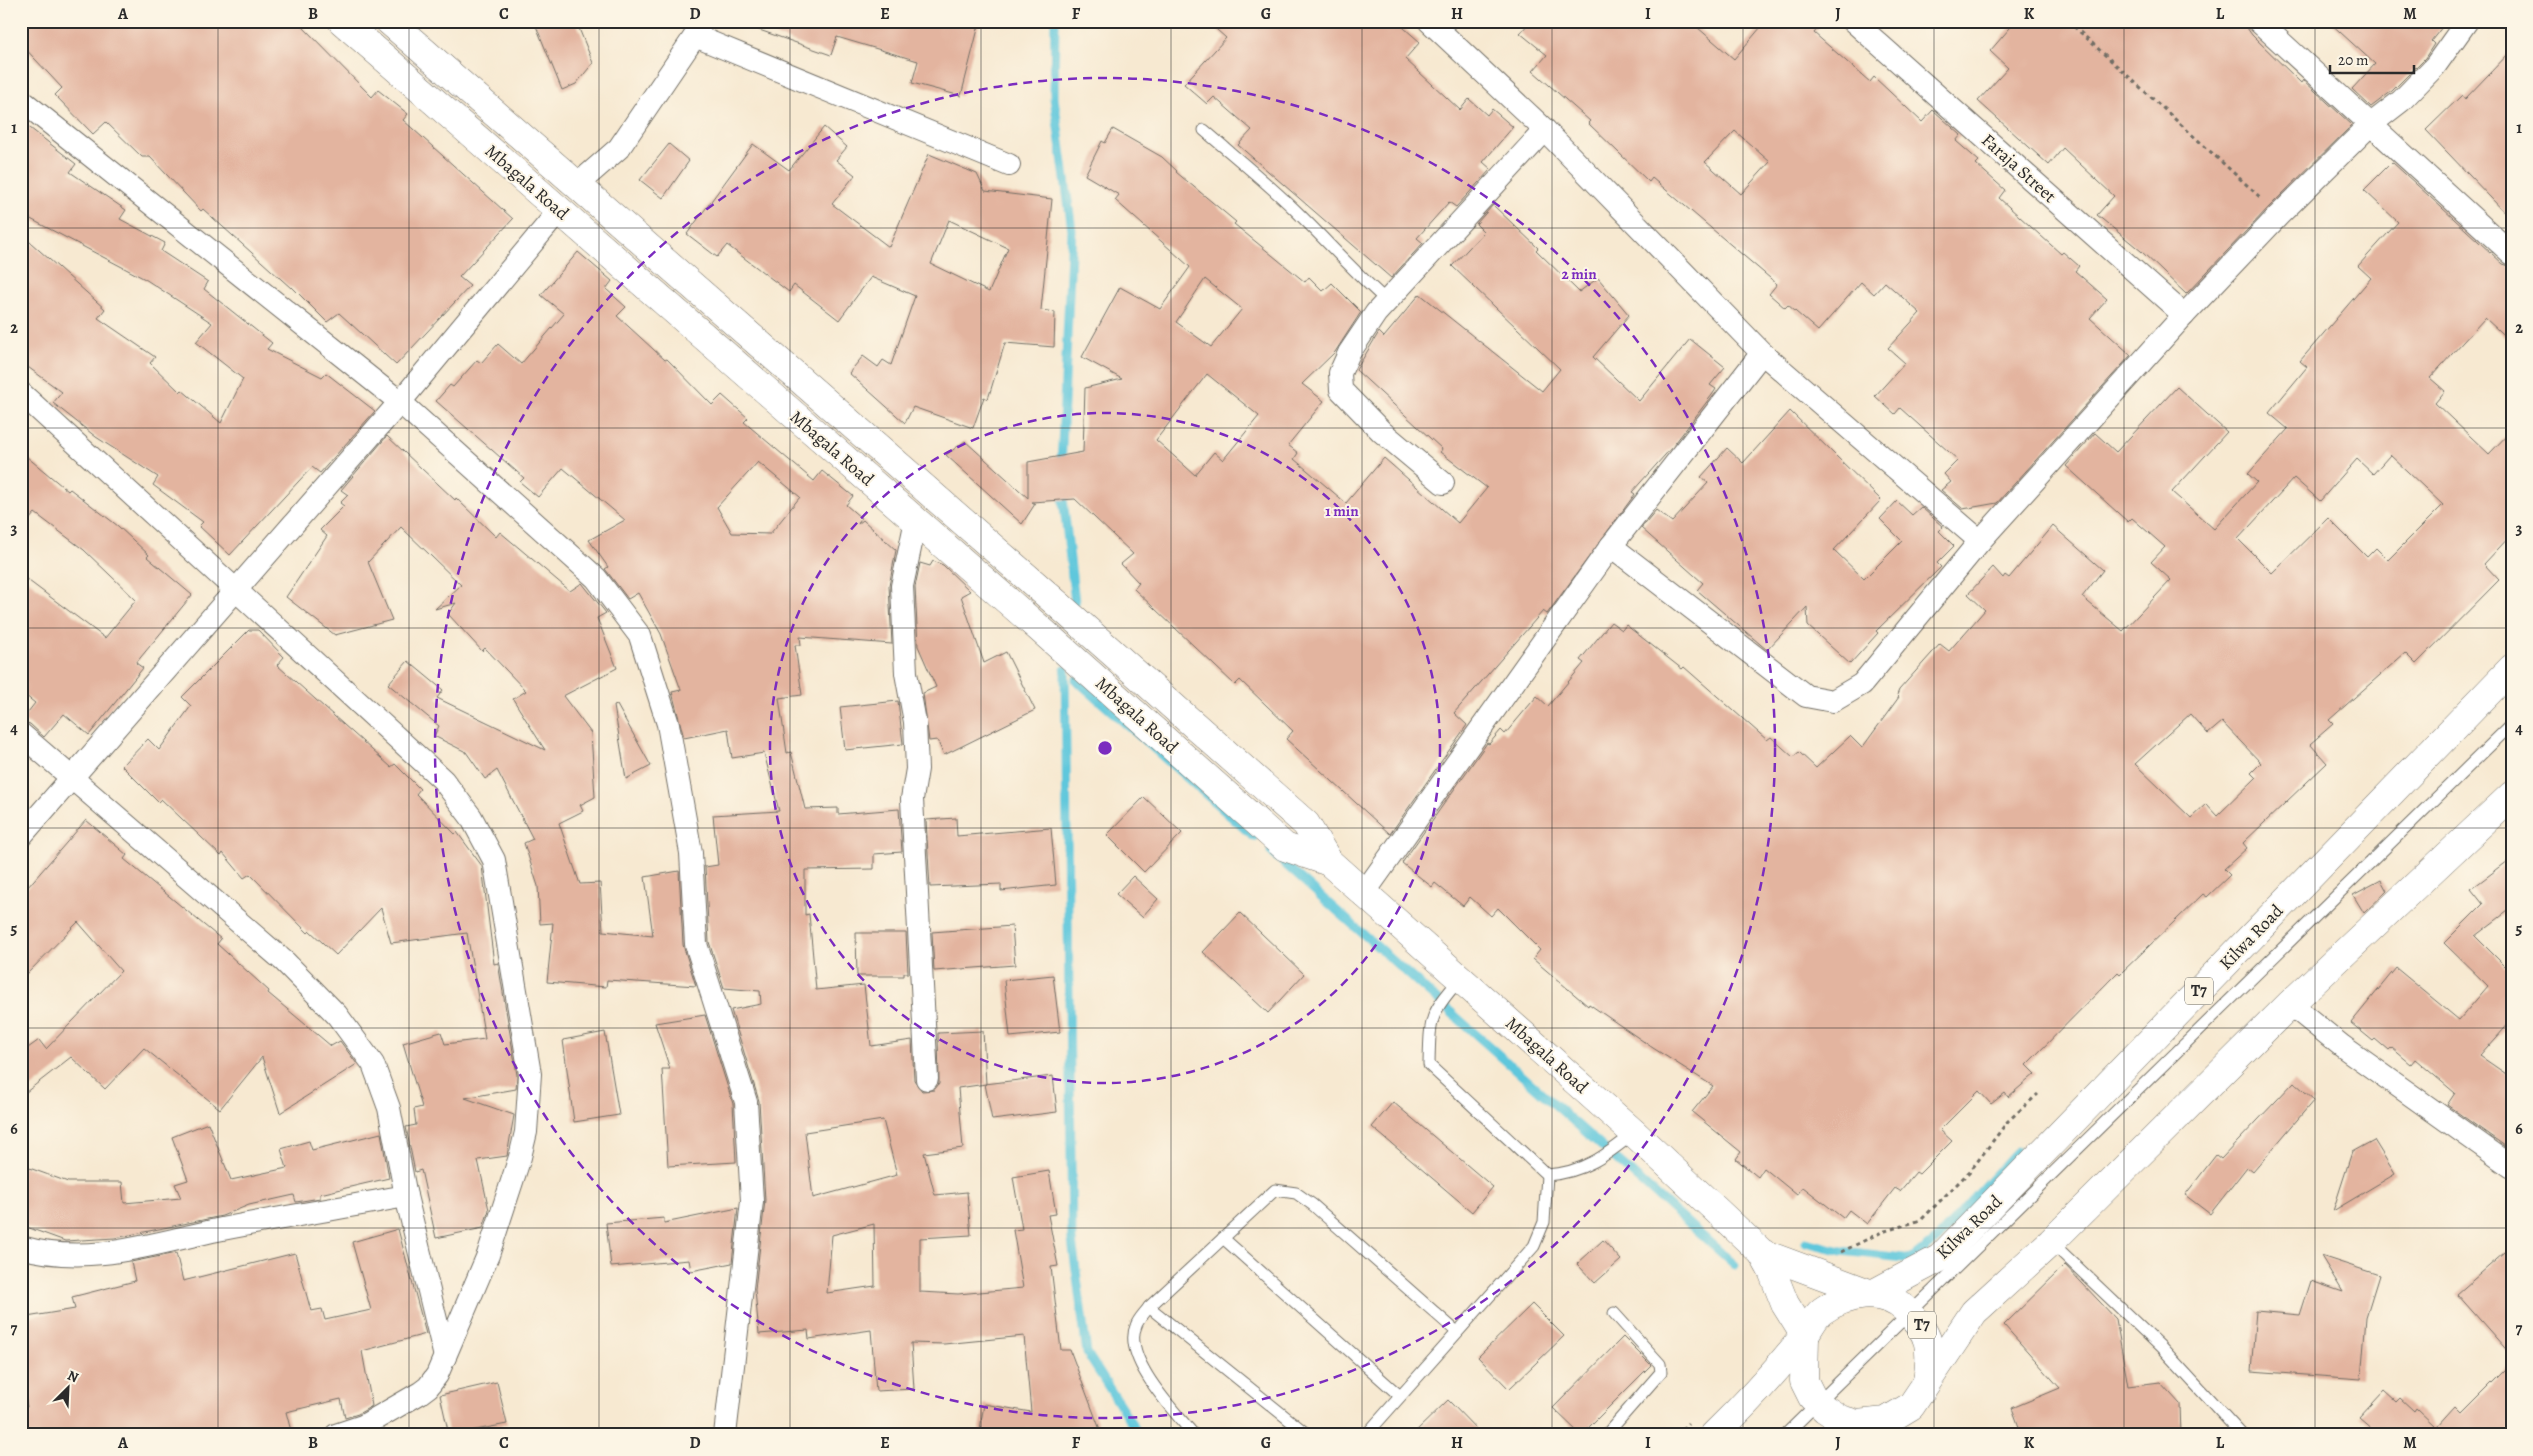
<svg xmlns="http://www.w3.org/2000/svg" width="2533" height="1456" font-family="Alegreya,serif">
<rect width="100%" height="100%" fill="#fcf5e5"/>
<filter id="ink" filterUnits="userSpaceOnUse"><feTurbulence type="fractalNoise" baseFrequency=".02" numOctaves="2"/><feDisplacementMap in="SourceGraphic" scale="10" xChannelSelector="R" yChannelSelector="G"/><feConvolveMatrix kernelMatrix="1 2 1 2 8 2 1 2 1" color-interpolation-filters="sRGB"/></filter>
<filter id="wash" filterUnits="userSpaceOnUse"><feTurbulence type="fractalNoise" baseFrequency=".0096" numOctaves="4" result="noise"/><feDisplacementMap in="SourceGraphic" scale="20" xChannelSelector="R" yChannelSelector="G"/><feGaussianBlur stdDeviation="1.12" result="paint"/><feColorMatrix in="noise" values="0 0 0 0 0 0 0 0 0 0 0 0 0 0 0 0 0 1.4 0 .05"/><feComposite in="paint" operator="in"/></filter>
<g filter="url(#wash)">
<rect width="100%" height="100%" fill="#f7e9d1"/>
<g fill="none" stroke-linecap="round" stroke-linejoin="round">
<g stroke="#5fc7dc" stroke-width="9">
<path d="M1055,21L1054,98L1072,230L1061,467"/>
<path d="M1062,490L1075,602"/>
<path d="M1065,670L1072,1240L1087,1353L1139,1435"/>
<path d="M1076,680L1254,837"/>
<path d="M1271,852L1735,1265"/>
<path d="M1805,1242L1842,1251L1912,1259L1938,1238L2017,1151"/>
</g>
</g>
<g id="blocks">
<g fill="#e3b49f" fill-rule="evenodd">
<path d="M21,21H297L372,97L378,90L408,114L403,120L513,219L459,277L470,286L396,365L339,313L327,322L292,287L291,288L203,209L201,211L150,157H142L106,122L93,134L55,95L62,88L21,44Z"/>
<path d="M534,21H576L593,63L576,84L562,90Z"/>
<path d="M745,21H980L961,96L912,83L918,61L837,37L831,55L745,25Z"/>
<path d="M1207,21H1396L1420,42L1405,59L1460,110L1469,99L1487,115L1492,109L1513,127L1483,162L1491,169L1456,207L1449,202L1417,238L1423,243L1391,278L1238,145L1252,130L1214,97L1207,104L1184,84L1226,38Z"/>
<path d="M1531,21H1690L1734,59L1766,21H1824L1814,33L1870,82L1874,77L1922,122L1933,110L1961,135L1956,141L1979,161L1976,164L2005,190L1999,198L2061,254L2063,252L2079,266L2075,271L2107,299L2090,318L2131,355L1997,503L1963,509L1941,490L1951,482L1944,474L1958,460L1900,408L1895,414L1875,396L1905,363L1888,348L1920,313L1885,282L1874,294L1861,282L1818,331L1788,305L1785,308L1769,294L1777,284L1652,178L1649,182L1588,123L1590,121L1533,71L1547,55L1520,33ZM1735,131L1770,162L1741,194L1705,162Z"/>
<path d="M2016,21H2242L2252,35L2301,83L2303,80L2352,125L2270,206L2186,294L2141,251L2097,215L2114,196L2063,148L2049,165L1978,101L2008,68L1990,51Z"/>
<path d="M2328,21H2447L2431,41L2434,44L2425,58L2392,91L2371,107L2352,89L2375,64Z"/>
<path d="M2512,50V220L2426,130L2462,95L2465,99Z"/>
<path d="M21,121L76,164L70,172L126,210L120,219L165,243L161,251L208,282L204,289L272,343L267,349L322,377L326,373L375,411L320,473L312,467L230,555L199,526L203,522L153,485L158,477L96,437L53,403L62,392L21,362V234L105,309L98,318L155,357L150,363L180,392L182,390L221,423L243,379L196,342L212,323L145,279L21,214Z"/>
<path d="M824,127L847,147L836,160L855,175L832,204L889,247L929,154L977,174L985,191L1052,199L1041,310L1055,312L1054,347L1005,343L988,399L984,397L973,428L913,407L905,423L849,373L863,356L878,367L883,360L891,365L915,296L871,277L839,320L794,285L789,292L727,245L717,257L687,234L753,144L789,170ZM949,220L1008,248L989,292L931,264Z"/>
<path d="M1113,129L1162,157L1177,171L1176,172L1236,222L1234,224L1305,282L1309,277L1323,291L1332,283L1361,312L1335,352L1302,384L1324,401L1288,445L1298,453L1294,459L1346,503L1384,458L1458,523L1487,488L1440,452L1442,449L1356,370L1379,332L1384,337L1420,294L1542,391L1560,369L1452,266L1484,232L1476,224L1493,205L1538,248L1536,250L1579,292L1598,278L1629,315L1593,357L1639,401L1690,339L1725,367L1710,385L1716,389L1712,395L1673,446L1632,492L1635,494L1547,614L1543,611L1454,713L1467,725L1390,834L1286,739L1293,731L1240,680L1235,685L1134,589L1139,583L1121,564L1133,554L1075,499L1032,502L1035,504L1022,524L946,455L965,441L1028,498V462L1083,452L1085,388L1122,379L1082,357L1120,287L1160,309L1190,267L1115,200L1119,195L1085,175L1102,141L1105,143ZM1205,279L1242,309L1211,347L1176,322ZM1207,374L1259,416L1223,460L1214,452L1195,475L1156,440Z"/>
<path d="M669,144L689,161L663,198L640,180Z"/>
<path d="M2392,162L2503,264L2512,267V343L2485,318L2430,378L2445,391L2435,403L2489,454L2512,430V534L2484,564L2499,580L2416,664L2405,653L2329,720L2333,724L2310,744L2327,763L2243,843L2247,848L2224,869L2230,875L2207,897L2203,894L2120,974L2118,972L2026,1065L2035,1074L2008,1097L2005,1093L1991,1104L1979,1091L1940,1130L1952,1141L1919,1174L1916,1172L1900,1191L1895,1188L1867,1224L1849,1210L1843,1218L1803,1187L1797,1195L1764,1168L1758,1177L1736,1159L1741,1152L1692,1112L1713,1086L1653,1048L1589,1004L1588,1006L1533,959L1540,950L1498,908L1491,916L1470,897L1463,906L1435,883L1432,887L1402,863L1487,743L1489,744L1501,730L1505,734L1537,696L1548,706L1584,663L1580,660L1611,622L1622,630L1626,625L1682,669L1684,667L1767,740L1771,737L1793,757L1799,752L1816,768L1850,736L1862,748L1899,697L1897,695L1899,690L1940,644L1949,651L1985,610L1968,594L1993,567L2003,578L2005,575L2009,578L2053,526L2103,570L2082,597L2123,631L2171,580L2151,562L2165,547L2132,518L2128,522L2066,466L2095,433L2116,452L2177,387L2227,432L2172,492L2214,529L2257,482L2248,474L2288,429L2269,413L2307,367L2300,361L2371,278L2358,266L2398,222L2364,190ZM2390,455L2443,505L2388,560L2376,548L2367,557L2328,518L2272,573L2238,539L2294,478L2320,501L2357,459L2373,474ZM2190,714L2208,734L2222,722L2261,763L2251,773L2256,778L2217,816L2206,804L2191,818L2135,764Z"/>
<path d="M578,252L612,281L606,289L626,307L617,316L665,360L667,359L712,405L722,395L748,418L744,422L814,481L822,471L853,496L846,505L861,518L858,524L863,520L896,550L889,586L892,644L800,637L801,645H795L802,695L779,698L787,753L791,752L805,809L838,808V814L899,809L902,852L874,854V869L805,870V915L809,914L816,990L864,985L871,1046L912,1040L914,1080L922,1091L934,1090L939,1084L938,1033L983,1031L986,1084L958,1088L963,1148L924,1153L935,1195L967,1192L971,1235L920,1238V1292L958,1294L1023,1288L1013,1230L1022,1229L1013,1177L1049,1171L1056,1214L1048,1215L1058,1266L1051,1267L1061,1350H1070L1102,1435H979L984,1404L1031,1412L1024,1336L944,1344L911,1343L914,1389L876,1391L871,1330L809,1339L808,1330L759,1334L755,1290L765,1200L759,1101L731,1010L761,1004L760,991L724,988L709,942L705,867L718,865L713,815L779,811L764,753L732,758L728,729L684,738L672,692L681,690L661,634L638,593L628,599L605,569L608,567L589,540L625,520L563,468L538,497L520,482L524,478L436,401L450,385L453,387L477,360L481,363L498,344L521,364L564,314L541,295ZM758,462L800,497L770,534L732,533L717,507ZM883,1120L897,1175L813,1198L805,1132ZM874,1224L875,1286L827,1293L832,1235Z"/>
<path d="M1790,411L1881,500L1834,550L1864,579L1902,541L1880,519L1897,501L1912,515L1921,507L1943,527L1939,531L1954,546L1937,563L1941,567L1876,631L1878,633L1850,664L1808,626L1807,607L1767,650L1697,590L1703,583L1641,528L1656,510L1672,522L1708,483L1701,477L1727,448L1743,463Z"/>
<path d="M387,436L455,500L456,498L496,537L500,532L570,591L582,583L606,613L597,618L617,668L563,696L591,733L595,797L580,805L583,811L559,823L580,884L600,883L603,931L653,936L645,877L679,871L683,945L696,986L607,980L606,987L547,982L553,923L540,924L538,886L524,843L533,839L497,770L485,779L466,752L434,736L439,726L388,684L408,661L443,690L437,698L545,750L513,699L526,691L485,648L482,651L448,614L456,603L435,609L461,585L401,527L368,562L392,620L335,635L286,597L327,536L320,530L344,506L340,503L348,495L341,490Z"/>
<path d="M21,452L68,491L70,489L118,526L149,555L147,557L192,595L136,663L143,668L89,735L64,714L44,737L30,724L21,721L35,703L21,692V575L105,638L136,600L84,550L35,513L21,529Z"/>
<path d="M933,561L943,565L970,591L961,596L984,663L1006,652L1035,710L944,755L937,740L929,741L923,693L936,687L918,646L915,587L920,563L930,566Z"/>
<path d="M249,630H258L284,657L277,665L391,767L395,764L420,789L416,794L455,834L457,832L482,866L494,964L498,963L517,1075L516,1089L465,1098L514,1115L507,1156L478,1160L489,1210L483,1228L436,1238L421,1170L415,1172L406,1127L416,1125L414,1109L422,1107L403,1043L441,1032L445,1044L485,1039L467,933L391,943L381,908L336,955L310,931L308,933L250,874L244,878L223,853L221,856L161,799L158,802L122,766L148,739L159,750L191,706L182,697Z"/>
<path d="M898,701L903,744L845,750L840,707Z"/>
<path d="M617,705L651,766L626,779L614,706Z"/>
<path d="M1144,797L1182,833L1144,872L1107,835Z"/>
<path d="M956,818L957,836L1051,828L1056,885L1001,891V884L930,887L926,820Z"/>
<path d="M86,820L127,855L124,859L221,939L217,944L269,991L268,993L331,1046L340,1041L357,1064L280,1113L262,1057L220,1109L144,1048L105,1089L71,1057L21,1096V1053L39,1040L46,1049L121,971L78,922L21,980V895Z"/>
<path d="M2512,858V908L2475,936L2505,966L2512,958V1020L2480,1056L2512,1078V1151L2447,1105L2455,1093L2415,1059L2411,1064L2392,1048L2389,1051L2375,1039L2373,1041L2351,1023L2396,968L2459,1020L2488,986L2444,943L2483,904L2471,889Z"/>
<path d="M1133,876L1158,899L1142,917L1116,894Z"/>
<path d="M2381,880L2387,891L2364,913L2353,895Z"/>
<path d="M1240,913L1304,974L1268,1013L1203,952Z"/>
<path d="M1012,926L1015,965L934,971L932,932Z"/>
<path d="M856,933H906L908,973H904V976H857Z"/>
<path d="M1053,975L1060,1032L1010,1037L1004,980Z"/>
<path d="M705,1015L733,1104L736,1162L668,1166L662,1069H670L655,1023Z"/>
<path d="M605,1032L619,1115L574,1122L563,1040Z"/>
<path d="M1053,1076L1057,1112L992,1120L985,1084Z"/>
<path d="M2294,1082L2314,1100L2253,1172L2247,1167L2210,1214L2185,1195L2216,1155L2221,1159Z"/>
<path d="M1393,1102L1493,1187L1472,1212L1372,1127Z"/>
<path d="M208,1123L231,1180L287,1168L281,1149L309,1141L312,1150L381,1133L389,1178L320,1194V1198L296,1202L294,1195L249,1205L222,1216L115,1238L65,1241L21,1225V1165L68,1182H122L124,1203L181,1198L175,1184L188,1180L172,1137Z"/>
<path d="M2374,1140L2395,1174L2333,1211L2352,1152Z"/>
<path d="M738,1208L732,1263L691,1271L689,1260L611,1267L606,1223L664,1218V1223Z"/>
<path d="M398,1229L426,1334L362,1351L372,1406L358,1414L345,1418L341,1399L286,1412L291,1431L278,1435H75L74,1430L49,1435H21V1408L27,1407L21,1375V1318L75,1309L72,1297L135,1281L131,1262L176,1253L183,1281L295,1253L311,1311L322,1309L325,1320L371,1310L352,1242Z"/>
<path d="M1603,1240L1621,1260L1595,1283L1577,1264Z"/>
<path d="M2512,1246V1356L2457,1294Z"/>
<path d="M2321,1256L2379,1275L2366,1317L2361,1379L2251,1371L2256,1311L2300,1315L2311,1281L2343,1292Z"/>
<path d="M2065,1265L2116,1319L2128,1386L2160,1382L2180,1404L2181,1435H2022L2012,1408L2060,1388L2004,1325Z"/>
<path d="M1532,1304L1564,1336L1509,1389L1478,1357Z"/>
<path d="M1623,1337L1651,1365L1581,1435L1553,1408Z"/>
<path d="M2512,1363V1426L2503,1435H2379L2359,1418L2384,1391L2396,1402L2400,1398L2414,1411L2416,1408L2436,1427L2455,1406L2462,1413Z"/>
<path d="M497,1382L507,1424L449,1435L440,1395Z"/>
<path d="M1448,1400L1482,1435H1412Z"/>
</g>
</g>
</g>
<g filter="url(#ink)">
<use href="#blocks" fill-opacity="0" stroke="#726e65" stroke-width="1"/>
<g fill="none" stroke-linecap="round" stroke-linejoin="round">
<g stroke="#726e65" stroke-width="13">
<g id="service">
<path d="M1204,130C1234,156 1265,181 1294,209C1325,239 1354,272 1387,301"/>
<path d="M1460,979C1429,1015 1430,1018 1429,1065L1547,1175C1583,1173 1607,1155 1634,1133"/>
<path d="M1223,1238L1400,1396"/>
<path d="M2051,1242L2161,1347L2242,1435"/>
<path d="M1149,1307L1308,1435"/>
<path d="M1194,1435C1175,1412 1122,1358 1136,1326C1138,1319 1145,1313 1149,1307L1275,1190L1296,1193L1313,1205L1457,1332"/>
<path d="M1366,1435L1534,1246L1544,1222L1547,1175"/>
<path d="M1606,1435L1661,1372L1660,1364L1614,1313"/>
<path d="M1785,1435L2512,724"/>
</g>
</g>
<g stroke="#726e65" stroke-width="24">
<g id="minor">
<path d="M1429,21L1545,130L1762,353L1980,541"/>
<path d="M1853,21L2184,315"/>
<path d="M2258,21L2512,254"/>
<path d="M695,36L1009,165"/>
<path d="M21,100L400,402L596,578L640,636L668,724L691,853L696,944L746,1102L752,1201L725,1435"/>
<path d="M580,189L587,176L619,148L695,36L702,21"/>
<path d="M21,393L443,780L471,817L494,860L530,1074L526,1132L520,1157L488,1255L437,1375L428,1387L420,1393L363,1426L336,1435"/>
<path d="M1443,483L1382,432L1341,390L1340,373L1349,353L1376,313L1545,130"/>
<path d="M916,520L902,586L906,673L915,722L917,769L912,799L927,1079"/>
<path d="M1611,546L1806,696L1833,701L1862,684L1980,541L2184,315L2279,215L2370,125L2401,101L2435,66L2467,21"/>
<path d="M21,734L285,962L337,1015L373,1064L389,1108L406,1196L445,1357"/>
<path d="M21,836L400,402L559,211"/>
<path d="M1364,893L1611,546L1762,353"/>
<path d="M2290,1004L2342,1046L2512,1167"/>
<path d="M21,1247C86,1266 149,1245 212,1231C276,1218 341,1208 406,1196"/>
</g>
</g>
<g stroke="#726e65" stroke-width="29">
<g id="tertiary">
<path d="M342,21L1040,629L1285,847L1329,862"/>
<path d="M389,21L1061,607L1306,824L1329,862L1634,1133L1762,1253L1772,1271L1785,1304L1805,1336"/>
<path d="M1762,1253L1872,1294"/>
</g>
</g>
<g stroke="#726e65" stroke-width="29">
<g id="trunk">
<path d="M1872,1294L1940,1258L2512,668"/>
<path d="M1805,1336L1804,1381L1812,1397L1825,1409L1840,1419L1857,1424L1886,1421L1911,1406L1974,1312L2051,1242L2290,1004L2512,795"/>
<path d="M1714,1435C1746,1404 1777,1370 1804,1336C1810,1328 1814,1317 1822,1311C1846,1294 1882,1287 1906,1310C1931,1334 1932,1348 1927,1381"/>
</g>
</g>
<g stroke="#726e65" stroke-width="3" stroke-dasharray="4 4" stroke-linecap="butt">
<path d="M2068,21L2261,198"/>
<path d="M1841,1252L1882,1232L1921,1220L1971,1170L2008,1121L2038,1094"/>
<path d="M1676,1435L1688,1423"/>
</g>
<use href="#service" stroke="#fff" stroke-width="11"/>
<use href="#minor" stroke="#fff" stroke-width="22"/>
<use href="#tertiary" stroke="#fff" stroke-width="28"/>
<use href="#trunk" stroke="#fff" stroke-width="28"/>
</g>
</g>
<path fill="none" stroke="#2b2b2b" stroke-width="1" stroke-opacity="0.55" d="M218,21V1435M409,21V1435M599,21V1435M790,21V1435M981,21V1435M1171,21V1435M1362,21V1435M1552,21V1435M1743,21V1435M1934,21V1435M2124,21V1435M2315,21V1435M21,228H2512M21,428H2512M21,628H2512M21,828H2512M21,1028H2512M21,1228H2512"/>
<g fill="none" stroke="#7b2cbf" stroke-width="2.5" stroke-dasharray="9 6">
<circle cx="1105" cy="748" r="335"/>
<circle cx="1105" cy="748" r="670"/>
</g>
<g text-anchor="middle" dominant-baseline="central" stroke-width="4" stroke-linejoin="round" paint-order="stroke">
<g fill="#fcf5e5" stroke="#6a6863" stroke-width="1">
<rect x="2185" y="977.5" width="28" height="27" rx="4"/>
<rect x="1908" y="1311.5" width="28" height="27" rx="4"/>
</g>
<g font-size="16" font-weight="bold" fill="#2b2b2b">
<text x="2199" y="991">T7</text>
<text x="1922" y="1325">T7</text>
</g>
<g font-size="18" fill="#2b2b2b" stroke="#fcf5e5">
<text transform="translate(2019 168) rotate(42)">Faraja Street</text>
<text transform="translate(527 182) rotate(41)">Mbagala Road</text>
<text transform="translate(832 448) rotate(41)">Mbagala Road</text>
<text transform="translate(1137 715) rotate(42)">Mbagala Road</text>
<text transform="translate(2251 937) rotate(-46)">Kilwa Road</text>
<text transform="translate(1547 1055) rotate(42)">Mbagala Road</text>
<text transform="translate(1969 1227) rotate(-44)">Kilwa Road</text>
</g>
</g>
<circle cx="1105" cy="748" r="8" fill="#7b2cbf" stroke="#fcf5e5" stroke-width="2.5"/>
<g font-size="15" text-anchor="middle" font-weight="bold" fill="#7b2cbf" stroke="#fcf5e5" stroke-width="4" stroke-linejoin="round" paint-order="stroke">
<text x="1579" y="279">2 min</text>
<text x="1342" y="516">1 min</text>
</g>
<rect width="2533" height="1456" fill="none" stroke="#fcf5e5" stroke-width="55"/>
<g transform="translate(68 1388) rotate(24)" stroke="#fcf5e5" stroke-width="4" paint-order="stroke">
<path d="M0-4L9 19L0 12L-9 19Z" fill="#2b2b2b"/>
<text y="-8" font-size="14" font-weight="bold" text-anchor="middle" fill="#2b2b2b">N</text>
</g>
<path d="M2330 65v8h84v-8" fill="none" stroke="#2b2b2b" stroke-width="2.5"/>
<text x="2338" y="65" font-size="15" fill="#2b2b2b" stroke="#fcf5e5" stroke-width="4" paint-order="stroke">20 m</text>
<rect x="28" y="28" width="2478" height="1400" fill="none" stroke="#2b2b2b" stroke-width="2"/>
<g font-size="16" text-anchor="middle" font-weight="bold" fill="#2b2b2b">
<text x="123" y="19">A</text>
<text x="313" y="19">B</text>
<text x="504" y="19">C</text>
<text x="695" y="19">D</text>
<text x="885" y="19">E</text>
<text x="1076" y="19">F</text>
<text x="1266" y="19">G</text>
<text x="1457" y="19">H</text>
<text x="1648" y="19">I</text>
<text x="1838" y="19">J</text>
<text x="2029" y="19">K</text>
<text x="2220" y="19">L</text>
<text x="2410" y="19">M</text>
<text x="14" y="133">1</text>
<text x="2519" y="133">1</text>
<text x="14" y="333">2</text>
<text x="2519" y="333">2</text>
<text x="14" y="534">3</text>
<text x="2519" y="534">3</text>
<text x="14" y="734">4</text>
<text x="2519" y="734">4</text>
<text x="14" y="934">5</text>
<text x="2519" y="934">5</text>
<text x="14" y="1134">6</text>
<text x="2519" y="1134">6</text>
<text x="14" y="1334">7</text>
<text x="2519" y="1334">7</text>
<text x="123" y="1448">A</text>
<text x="313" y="1448">B</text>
<text x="504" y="1448">C</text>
<text x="695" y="1448">D</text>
<text x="885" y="1448">E</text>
<text x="1076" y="1448">F</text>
<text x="1266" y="1448">G</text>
<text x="1457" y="1448">H</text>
<text x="1648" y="1448">I</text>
<text x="1838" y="1448">J</text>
<text x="2029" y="1448">K</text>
<text x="2220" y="1448">L</text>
<text x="2410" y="1448">M</text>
</g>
</svg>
